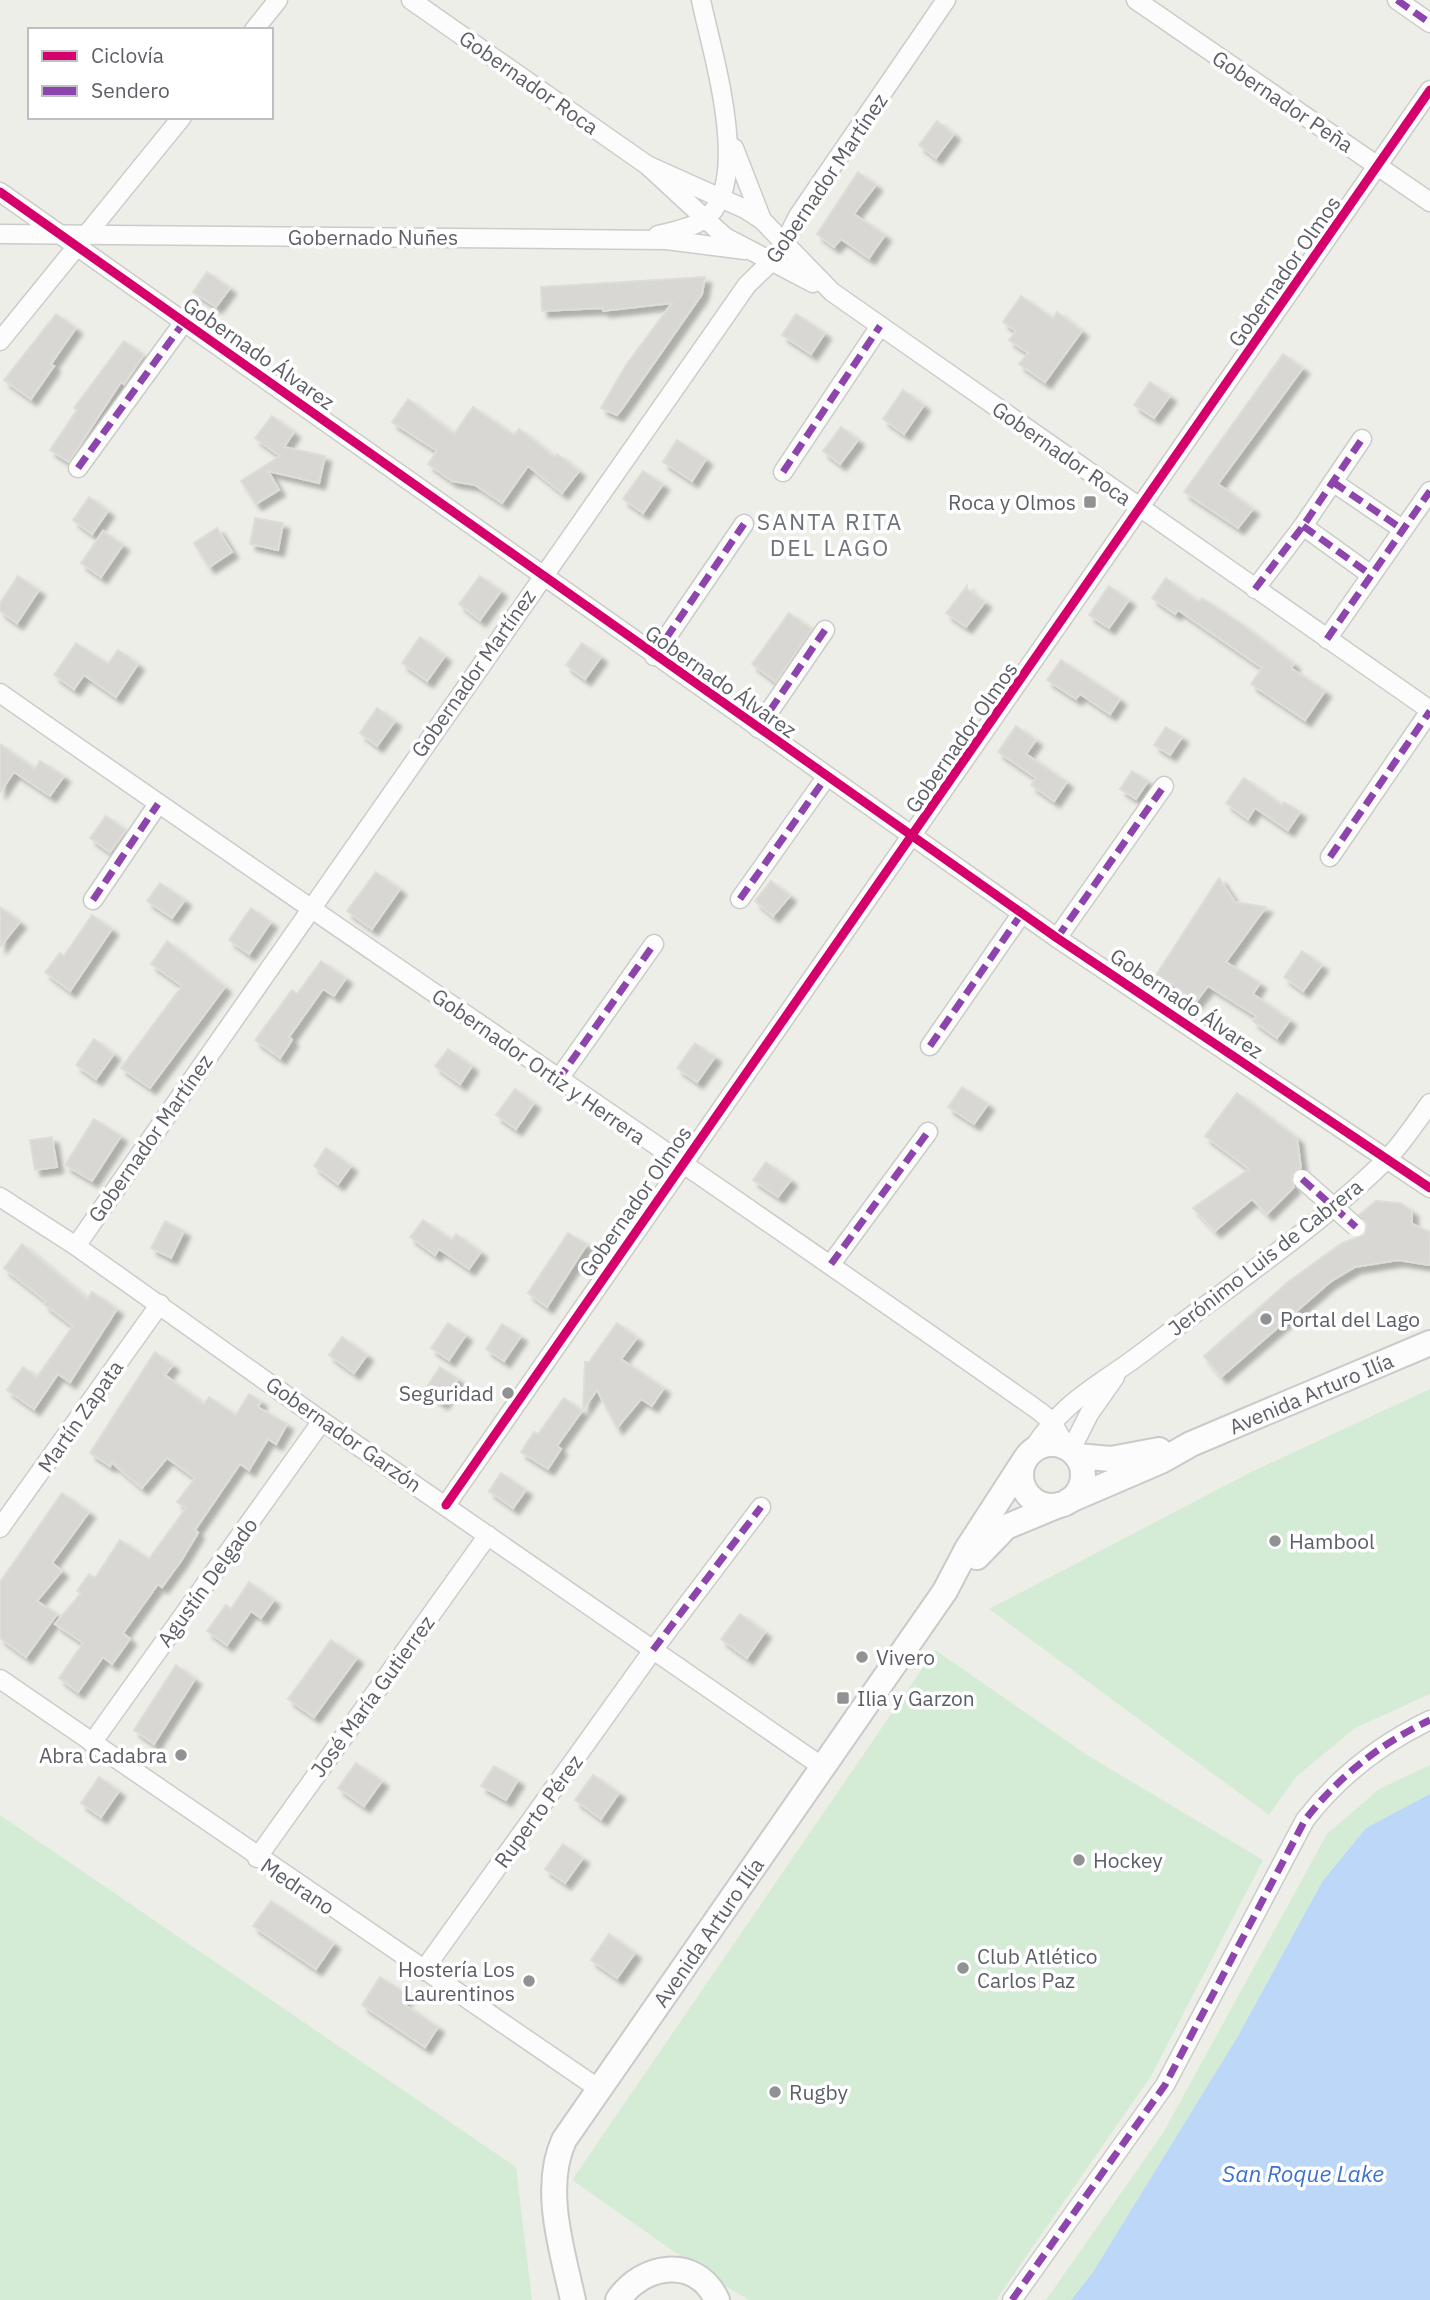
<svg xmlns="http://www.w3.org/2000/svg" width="1430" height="2300" font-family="'IBM Plex Sans',sans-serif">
<defs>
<filter id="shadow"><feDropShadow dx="6" dy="6" stdDeviation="2" flood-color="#0004"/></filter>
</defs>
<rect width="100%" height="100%" fill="#eeeee8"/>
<g fill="#d4ecd5">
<path d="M1430,1389V1694L1355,1728L1296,1777L1269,1815L989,1609L1251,1472Z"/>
<path d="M935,1650L1087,1755L1263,1860L1151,2076L996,2300H749L706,2274L572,2180Z"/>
<path d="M1430,1765V1794L1366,1828L1322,1882L1238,2036L1093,2272L1071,2300H1046L1163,2133L1327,1834L1379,1789Z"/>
<path d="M0,1815L516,2167L532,2300H0Z"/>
</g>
<path fill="#bcd7f8" d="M1430,1794V2300H1071L1093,2272L1238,2036L1322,1882L1366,1828Z"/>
<g fill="#d8d7d3" stroke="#deddd7" stroke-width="2" filter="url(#shadow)">
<path d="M937,121L954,134L936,158L919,145Z"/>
<path d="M858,172L876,185L854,214L885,235L869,258L841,239L834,247L817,234Z"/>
<path d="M207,272L230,288L216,307L193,292Z"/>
<path d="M705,277L702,294L622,409L617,415L601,408L626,365L672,303L603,311V308L542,311L541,287Z"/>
<path d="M1021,296L1053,318L1057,312L1082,331L1045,382L1019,364L1028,353L1009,340L1016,331L1003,322Z"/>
<path d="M56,314L76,328L51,364L54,366L31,399L4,380Z"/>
<path d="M796,314L825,333L811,354L782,335Z"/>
<path d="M124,341L144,355L124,384L121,382L69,462L50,450L77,410L74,408Z"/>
<path d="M1283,354L1303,368L1218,484L1253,509L1238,528L1184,492Z"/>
<path d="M1150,382L1170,396L1154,418L1134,405Z"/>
<path d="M903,390L924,405L904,434L883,419Z"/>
<path d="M408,399L454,434L473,407L514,435L519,429L554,457L557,454L579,471L562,493L528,466L502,503L475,485L452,481L428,464L437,451L392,422Z"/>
<path d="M272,416L294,432L284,447L325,456L319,483L268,471L279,490L256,504L241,481L280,456L255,438Z"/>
<path d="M841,427L858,440L840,464L823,451Z"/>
<path d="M677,440L706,459L692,481L663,462Z"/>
<path d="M643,471L663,484L643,513L623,499Z"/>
<path d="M89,497L108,511L92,534L73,520Z"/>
<path d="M255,518L283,523L278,550L250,544Z"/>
<path d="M217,528L232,552L209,567L194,543Z"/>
<path d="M103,531L123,545L101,577L81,563Z"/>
<path d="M18,576L39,590L17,623L0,611V603Z"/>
<path d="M480,576L501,591L480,620L459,604Z"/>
<path d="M1166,578L1199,602L1202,598L1243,625L1294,664L1291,668L1325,691L1305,720L1251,684L1262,668L1178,610L1175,614L1152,598Z"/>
<path d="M967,586V589L985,602L966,627L946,613Z"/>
<path d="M1109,586L1129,600L1109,628L1089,615Z"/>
<path d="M789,613L812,629L776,682L752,664Z"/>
<path d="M420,637L445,656L427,681L402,663Z"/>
<path d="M76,643L108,664L118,650L138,664L116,697L84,675L74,689L54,675Z"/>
<path d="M582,643L601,657L585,679L566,665Z"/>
<path d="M1061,660L1120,699L1110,714L1080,694L1076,699L1047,680Z"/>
<path d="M377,708L395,721L377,746L360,733Z"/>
<path d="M1016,726L1036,740L1026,754L1067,782L1054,801L1031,785L1036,778L998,752Z"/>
<path d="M1166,727L1182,737L1170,755L1154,745Z"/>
<path d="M0,744L35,769L40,761L64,776L50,796L14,772L0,792Z"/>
<path d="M1132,771L1148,781L1136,799L1120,789Z"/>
<path d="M1244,778L1282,805L1284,802L1300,812L1288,830L1255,808L1248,819L1226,803Z"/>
<path d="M106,816L126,830L110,852L90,838Z"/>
<path d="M376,872L400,889L372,929L347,911Z"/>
<path d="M1219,878L1235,902L1266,907L1226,962L1260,983L1253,994L1290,1020L1277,1038L1253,1021L1256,1016L1208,986L1195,1003L1172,983L1156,975Z"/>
<path d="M771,881L790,896L773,916L755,901Z"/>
<path d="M160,883L185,900L172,918L147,901Z"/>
<path d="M0,907L20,922L0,947Z"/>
<path d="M251,908L271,922L249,954L229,940Z"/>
<path d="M92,915L112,929L70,991L45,972L60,953L64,956Z"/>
<path d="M167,941L225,987L150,1088L121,1068L182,986L151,964Z"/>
<path d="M1302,951L1322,965L1303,991L1284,977Z"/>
<path d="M321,961L346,978L334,996L323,989L289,1037L292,1040L280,1058L255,1040L292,990L297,994Z"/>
<path d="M94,1039L114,1054L96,1079L76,1065Z"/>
<path d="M695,1043L715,1057L697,1082L677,1068Z"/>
<path d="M448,1049L472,1066L460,1084L435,1066Z"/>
<path d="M962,1087L988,1104L974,1124L948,1107Z"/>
<path d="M515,1089L534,1103L516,1129L496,1115Z"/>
<path d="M1237,1093L1297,1138L1301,1168L1291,1176L1294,1187L1267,1214L1252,1199L1215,1231L1193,1208L1249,1169L1205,1136Z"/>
<path d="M94,1119L121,1136L92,1181L65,1165Z"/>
<path d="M52,1137L57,1167L35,1170L30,1140Z"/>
<path d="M326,1148L351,1166L338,1184L314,1166Z"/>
<path d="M766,1162L791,1180L778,1197L753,1180Z"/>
<path d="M1376,1201L1400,1203L1412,1211V1224L1430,1232V1265L1398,1260L1355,1267L1330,1282L1221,1377L1204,1356L1288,1282L1342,1243L1364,1235L1367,1224L1359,1215Z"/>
<path d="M423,1220L452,1240L456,1234L481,1252L469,1269L439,1249L435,1255L410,1237Z"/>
<path d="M165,1221L184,1231L171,1258L151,1248Z"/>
<path d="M568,1233L587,1244L547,1307L528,1293Z"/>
<path d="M22,1244L87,1299L92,1292L117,1309L70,1382L58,1374L34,1409L7,1390L23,1367L37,1377L73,1326L44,1304L46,1301L4,1268Z"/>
<path d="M448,1323L466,1335L449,1360L431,1348Z"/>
<path d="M617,1323L637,1338L621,1359L664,1388L652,1406L641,1399L617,1428L597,1390L583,1410L585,1362H589Z"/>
<path d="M502,1324L521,1336L504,1361L486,1349Z"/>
<path d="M342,1337L367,1355L354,1373L329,1355Z"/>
<path d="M155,1352L173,1365L165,1375L204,1404L209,1397L236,1415L249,1394L261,1401L258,1407L287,1424L276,1444L268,1439L249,1470L240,1464L195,1530L198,1533L181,1561L162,1587L158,1584L123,1633L130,1639L112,1664L103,1657L78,1692L59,1678L83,1643L55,1624L81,1593L77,1591L89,1574L95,1578L120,1540L149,1559L186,1508L177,1502L195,1478L167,1458L142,1488L112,1463L110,1466L90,1453Z"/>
<path d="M440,1367L458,1379L442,1403L424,1391Z"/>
<path d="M564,1398L582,1411L557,1446L561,1449L548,1469L521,1452L534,1432L538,1434Z"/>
<path d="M501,1473L526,1490L513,1508L489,1491Z"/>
<path d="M62,1493L89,1512L52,1563L62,1571L37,1601L57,1614L26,1657L0,1638V1582Z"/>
<path d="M249,1582L274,1600L261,1618L251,1611L227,1645L207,1631L226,1605L231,1609Z"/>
<path d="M740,1614L765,1632L747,1658L721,1639Z"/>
<path d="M331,1640L357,1658L314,1717L288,1699Z"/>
<path d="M176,1665L195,1679L154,1744L134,1730Z"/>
<path d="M356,1763L382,1781L364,1806L338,1788Z"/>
<path d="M494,1766L518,1780L506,1800L481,1786Z"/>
<path d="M593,1775L619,1793L601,1819L575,1800Z"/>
<path d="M99,1777L119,1791L101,1817L81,1803Z"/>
<path d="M563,1844L583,1858L565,1883L545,1869Z"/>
<path d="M271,1901L334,1943L316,1969L253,1926Z"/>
<path d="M609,1934L635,1953L617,1978L591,1960Z"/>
<path d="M380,1977L408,1995L402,2003L438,2027L425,2047L362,2005Z"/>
</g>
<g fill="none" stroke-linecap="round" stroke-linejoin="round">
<g stroke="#cbccca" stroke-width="21">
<g id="street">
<path d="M411,0L647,165L725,237L813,283"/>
<path d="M1136,0L1430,202"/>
<path d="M1397,0L1430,23"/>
<path d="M254,30L278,0"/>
<path d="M734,148L762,220"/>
<path d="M647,165L745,209L762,220L832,292L1430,710"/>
<path d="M0,192L1057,938L1430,1188"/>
<path d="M0,234L666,240L745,250"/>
<path d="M658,235C672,232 691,228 703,220C755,186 711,50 701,0"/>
<path d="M0,341L182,117"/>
<path d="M78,468L184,322"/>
<path d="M783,472L880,326"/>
<path d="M1333,482L1402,529"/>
<path d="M1303,526L1371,575"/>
<path d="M1255,589L1303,526L1362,439"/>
<path d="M1327,639L1430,491"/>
<path d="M654,656L744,524"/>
<path d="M0,693C345,935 695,1168 1039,1411L1051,1421L1068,1449"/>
<path d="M758,728L825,630"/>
<path d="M1330,857L1430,711"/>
<path d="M740,899L827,776"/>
<path d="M93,900L158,804"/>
<path d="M1057,938L1164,786"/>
<path d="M930,1046L1022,913"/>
<path d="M558,1080L654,944"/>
<path d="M0,1197L76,1246L322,1421L824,1768"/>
<path d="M76,1246L747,285L779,254L798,216L946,0"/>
<path d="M831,1264L928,1132"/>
<path d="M1032,1450C1065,1399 1096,1388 1142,1353C1224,1290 1314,1231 1388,1158C1404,1141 1417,1121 1430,1103"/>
<path d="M1071,1450L1089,1414L1115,1377"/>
<path d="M446,1505L1430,90"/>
<path d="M0,1528L160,1304"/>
<path d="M0,1679L599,2089"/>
<path d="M92,1743L322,1421"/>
<path d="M257,1858L488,1535"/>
<path d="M423,1971L653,1650L761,1507"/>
<path d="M1012,2300L1165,2085L1305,1820C1339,1776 1380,1744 1430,1720"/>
</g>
</g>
<g stroke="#c9cac9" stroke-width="28">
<g id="secondary">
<circle cx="1052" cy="1475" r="31"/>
<path d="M1077,1456L1111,1459L1159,1450"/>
<path id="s1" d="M1068,1501L1161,1461L1191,1444L1430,1343"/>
<path d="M977,1557L1006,1527L1059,1505"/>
<path id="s2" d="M573,2300C562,2250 542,2188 564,2140L945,1591L967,1549L1024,1461"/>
<path d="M618,2300C642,2264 696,2255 717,2300"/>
</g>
</g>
<use href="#street" stroke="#fcfcfc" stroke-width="18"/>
<use href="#secondary" stroke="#fcfcfc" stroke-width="24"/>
<g stroke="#cbccca" stroke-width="21" stroke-linecap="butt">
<path id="street-bridge" d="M1302,1179L1356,1227"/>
</g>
<use href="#street-bridge" stroke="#fcfcfc" stroke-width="18"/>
<g stroke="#8e44ad" stroke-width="7" stroke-dasharray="14 7" stroke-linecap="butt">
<path d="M1397,0L1430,23"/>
<path d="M78,468L184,322"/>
<path d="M783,472L880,326"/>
<path d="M1333,482L1402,529"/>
<path d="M1303,526L1371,575"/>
<path d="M1255,589L1303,526L1362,439"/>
<path d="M1327,639L1430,491"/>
<path d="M654,656L744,524"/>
<path d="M758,728L825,630"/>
<path d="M1330,857L1430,711"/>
<path d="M740,899L827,776"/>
<path d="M93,900L158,804"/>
<path d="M1057,938L1164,786"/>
<path d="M930,1046L1022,913"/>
<path d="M558,1080L654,944"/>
<path d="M1302,1179L1356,1227"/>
<path d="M831,1264L928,1132"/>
<path d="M653,1650L761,1507"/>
<path d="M1012,2300L1165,2085L1305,1820C1339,1776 1380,1744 1430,1720"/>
</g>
<g stroke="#fff" stroke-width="13">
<g id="cycleway">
<path d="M0,192L1057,938L1430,1188"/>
<path d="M446,1505L1430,90"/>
</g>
</g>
<use href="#cycleway" stroke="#d6006c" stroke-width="9"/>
</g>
<g fill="#909294" stroke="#fff" stroke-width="2.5">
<rect x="1083" y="495" width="14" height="14" rx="3.5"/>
<circle cx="1266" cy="1319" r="7"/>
<circle cx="508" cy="1393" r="7"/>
<circle cx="1275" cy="1541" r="7"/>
<circle cx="862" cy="1657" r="7"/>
<rect x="836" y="1691" width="14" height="14" rx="3.5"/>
<circle cx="181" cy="1755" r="7"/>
<circle cx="1079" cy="1860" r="7"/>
<circle cx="963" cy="1968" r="7"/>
<circle cx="529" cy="1981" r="7"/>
<circle cx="775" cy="2092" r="7"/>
</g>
<g text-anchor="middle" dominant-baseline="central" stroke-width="7" stroke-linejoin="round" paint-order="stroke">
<g font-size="21" fill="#5d6067" stroke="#fff">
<text transform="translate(529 82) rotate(35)">Gobernador Roca</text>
<text transform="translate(1283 101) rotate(34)">Gobernador Peña</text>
<text transform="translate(826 178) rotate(-56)">Gobernador Martínez</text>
<text x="373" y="237">Gobernado Nuñes</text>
<text transform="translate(1284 271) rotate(-55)">Gobernador Olmos</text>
<text transform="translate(259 353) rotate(35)">Gobernado Álvarez</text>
<text transform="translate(1062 453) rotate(35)">Gobernador Roca</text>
<text transform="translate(473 673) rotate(-55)">Gobernador Martínez</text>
<text transform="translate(721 681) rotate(35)">Gobernado Álvarez</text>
<text transform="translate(961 737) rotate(-55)">Gobernador Olmos</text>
<text transform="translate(1187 1003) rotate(34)">Gobernado Álvarez</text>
<text transform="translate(539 1066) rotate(35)">Gobernador Ortiz y Herrera</text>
<text transform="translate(150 1138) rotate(-55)">Gobernador Martínez</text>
<text transform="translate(635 1201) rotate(-55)">Gobernador Olmos</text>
<text transform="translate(1265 1257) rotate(-38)">Jerónimo Luis de Cabrera</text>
<text stroke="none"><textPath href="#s1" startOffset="266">Avenida Arturo Ilía</textPath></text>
<text transform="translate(80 1416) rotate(-55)">Martín Zapata</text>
<text transform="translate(344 1434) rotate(35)">Gobernador Garzón</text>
<text transform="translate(207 1582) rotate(-54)">Agustín Delgado</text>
<text transform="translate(372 1696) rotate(-54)">José María Gutierrez</text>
<text transform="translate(538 1811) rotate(-54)">Ruperto Pérez</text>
<text transform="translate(298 1886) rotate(34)">Medrano</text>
<text stroke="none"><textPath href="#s2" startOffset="416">Avenida Arturo Ilía</textPath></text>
</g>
<g font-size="21" fill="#5d6067" stroke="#fff" text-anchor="start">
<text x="1076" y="502" text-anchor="end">Roca y Olmos</text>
<text x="1280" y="1319">Portal del Lago</text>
<text x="494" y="1393" text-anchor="end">Seguridad</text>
<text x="1289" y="1541">Hambool</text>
<text x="876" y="1657">Vivero</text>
<text x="857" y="1698">Ilia y Garzon</text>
<text x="167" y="1755" text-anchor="end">Abra Cadabra</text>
<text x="1093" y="1860">Hockey</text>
<text x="977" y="1956">Club Atlético<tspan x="977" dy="24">Carlos Paz</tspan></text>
<text x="515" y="1969" text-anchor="end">Hostería Los<tspan x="515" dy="24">Laurentinos</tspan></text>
<text x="789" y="2092">Rugby</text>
</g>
<g font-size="23" letter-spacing="2" fill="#6e7279" stroke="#fff">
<text x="830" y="521">SANTA RITA<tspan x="830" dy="26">DEL LAGO</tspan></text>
</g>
<g font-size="23" font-style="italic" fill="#3c71d0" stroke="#fff">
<text x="1303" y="2173">San Roque Lake</text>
</g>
</g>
<rect x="28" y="28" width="245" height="91" fill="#ffffff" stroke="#bebfc2" stroke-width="2"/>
<rect x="42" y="51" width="35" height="10" fill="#d6006c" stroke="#bebfc2" stroke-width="2"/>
<text x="91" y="63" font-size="21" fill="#5d6067">Ciclovía</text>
<rect x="42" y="86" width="35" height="10" fill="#8e44ad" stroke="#bebfc2" stroke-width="2"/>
<text x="91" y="98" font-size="21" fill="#5d6067">Sendero</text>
</svg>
